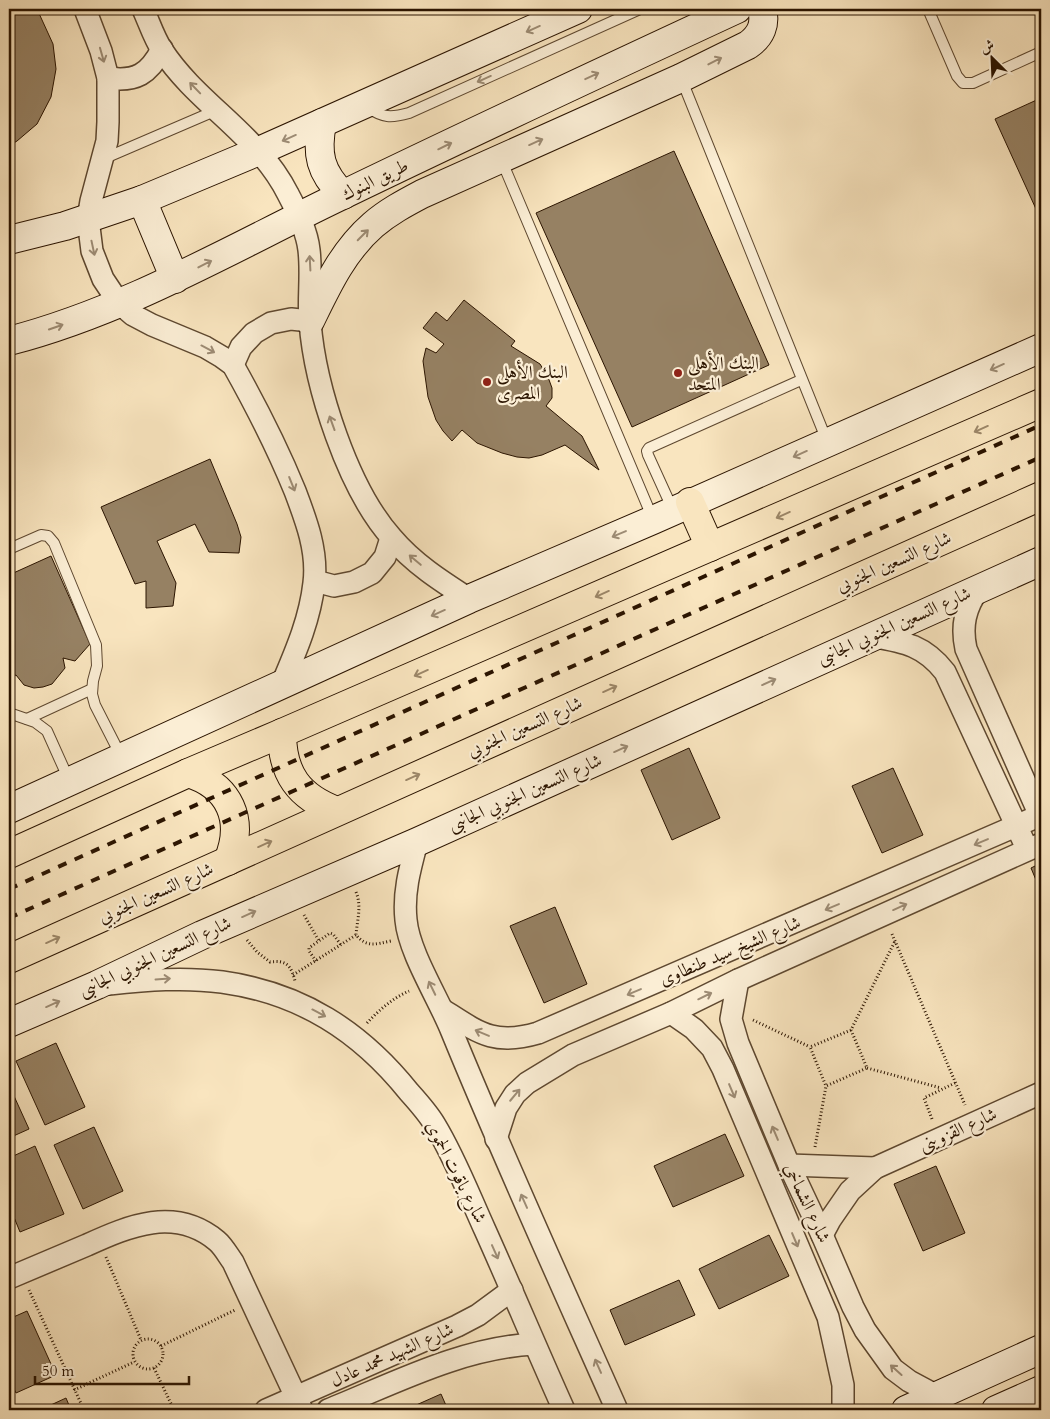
<svg xmlns="http://www.w3.org/2000/svg" width="1050" height="1419" font-family="Cardo,Amiri,serif">
<rect width="100%" height="100%" fill="#f9e5bf"/>
<filter id="stains"><feTurbulence type="fractalNoise" baseFrequency=".004" numOctaves="4"/><feColorMatrix values="0 0 0 0 .2 0 0 0 0 .09 0 0 0 0 .02 0 0 0 .5 -.17"/></filter>
<radialGradient id="worn" r=".72"><stop offset=".6" stop-color="#630" stop-opacity="0"/><stop offset="1" stop-color="#630" stop-opacity=".3"/></radialGradient>
<g fill="#968163" stroke="#2b1400">
<path d="M9,9H37L53,44L56,69L51,97L37,124L17,141L9,146Z"/>
<path d="M1041,98V220L995,119Z"/>
<path d="M674,151L769,365L632,427L536,213Z"/>
<path d="M464,300L515,341L511,346L540,364L548,377L552,388V398L546,406L582,436L599,470L565,445L542,455L529,458L517,457L502,453L477,443L462,430L452,441L443,431L436,420L428,397L423,361L426,348L436,353L444,344L423,328L436,312L447,321Z"/>
<path d="M210,459L237,524L241,537L239,553L209,552L195,524L157,541L176,583L173,606L146,608V581L135,584L101,507Z"/>
<path d="M51,556L90,644L75,661L63,658L65,668L52,684L43,687L34,688L24,685L16,675L13,676L9,690V575Z"/>
<path d="M689,748L720,818L672,840L641,770Z"/>
<path d="M893,768L923,835L882,853L852,786Z"/>
<path d="M1041,863V892L1031,868Z"/>
<path d="M555,907L587,984L544,1003L510,926Z"/>
<path d="M56,1043L85,1107L45,1125L16,1061Z"/>
<path d="M9,1085L29,1129L9,1138Z"/>
<path d="M94,1127L123,1191L83,1209L54,1145Z"/>
<path d="M725,1134L744,1176L673,1207L654,1166Z"/>
<path d="M35,1146L64,1214L20,1232L9,1205V1158Z"/>
<path d="M936,1166L965,1233L923,1251L894,1184Z"/>
<path d="M769,1235L789,1276L719,1309L699,1269Z"/>
<path d="M679,1280L695,1315L625,1345L610,1310Z"/>
<path d="M27,1311L56,1375L16,1393L9,1378V1319Z"/>
<path d="M441,1394L448,1410H405Z"/>
<path d="M66,1398L71,1410H40Z"/>
</g>
<g fill="none" stroke-linecap="round" stroke-linejoin="round">
<g stroke="#5e4830" stroke-width="12">
<g id="lane">
<path d="M928,9L957,76L963,83H973L1041,52"/>
<path d="M681,78L827,441"/>
<path d="M367,107C383,118 391,118 409,113L640,9"/>
<path d="M103,159L217,110"/>
<path d="M501,159L653,519"/>
<path d="M673,510L648,455L647,451L649,448L801,380"/>
<path d="M9,549L41,535L48,536L54,543L96,645L97,666L93,681L92,694L95,705L121,756"/>
<path d="M9,713L35,722L47,731L69,780"/>
<path d="M27,719L92,689"/>
</g>
</g>
<g stroke="#5e4830" stroke-width="24">
<g id="street">
<path d="M85,9L101,51L108,78V122L107,141L91,201L88,219L92,251L103,279L119,303L133,315L152,325L205,347L222,357L233,365C256,406 277,447 295,491C306,520 318,551 314,583C310,619 296,651 282,684"/>
<path d="M143,9C149,22 154,38 162,50C197,104 258,134 288,194C297,211 307,231 309,250C312,274 308,298 310,322C315,387 348,489 392,538C413,563 441,581 469,599"/>
<path d="M108,78C136,82 149,74 162,49"/>
<path d="M233,365L241,347L254,333L271,323L291,319L310,321"/>
<path d="M315,581L334,586L354,582L372,573L385,557L391,538"/>
<path d="M979,588C965,608 961,626 966,649L1041,818"/>
<path d="M871,636C904,642 924,645 945,672L1023,840"/>
<path d="M417,842C410,868 403,893 406,920C409,953 439,999 452,1032C504,1159 561,1284 617,1410"/>
<path d="M738,980L731,1019L738,1043L789,1165L822,1235L853,1307L865,1330L893,1369L909,1381L937,1396"/>
<path d="M109,984C147,980 184,977 222,982C301,993 360,1031 409,1092C418,1102 428,1113 435,1125C455,1158 469,1195 485,1230C512,1290 537,1350 564,1410"/>
<path d="M443,1010C479,1033 494,1046 538,1033L1041,815"/>
<path d="M671,1013L694,1029L712,1048L723,1069L828,1317L843,1385V1410"/>
<path d="M496,1139L506,1108L515,1094L527,1083L573,1055L671,1013L738,980L1041,844"/>
<path d="M789,1165L875,1168"/>
<path d="M822,1235L830,1220L850,1191L875,1168L1041,1093"/>
<path d="M9,1278C35,1267 61,1256 87,1245C129,1226 175,1206 217,1241C223,1246 228,1255 233,1262L302,1410"/>
<path d="M266,1410L457,1326L478,1315L512,1290"/>
<path d="M328,1410C395,1383 461,1348 534,1344"/>
</g>
</g>
<g stroke="#2b1400" stroke-width="30">
<g id="secondary">
<path d="M322,123C316,154 320,172 343,195"/>
<path d="M142,200L175,279"/>
<path d="M9,240L65,226L142,200L259,151L578,9"/>
<path d="M310,321C327,286 343,251 373,225C388,212 405,203 422,194L681,78L748,45C761,36 766,24 762,9"/>
<path d="M9,341C121,312 222,254 326,203C462,137 599,73 737,9"/>
<path d="M9,809L469,599L653,520L1041,348"/>
<path d="M9,1023L97,985L202,935L417,842L1041,561"/>
<path d="M906,1410L1041,1349"/>
<path d="M996,1410L1041,1390"/>
</g>
</g>
<g stroke="#2b1400" stroke-width="30">
<g id="highway">
<path d="M690,502L710,547"/>
<path d="M282,733C282,774 299,797 337,811"/>
<path d="M188,773C230,786 245,820 228,861"/>
<path d="M9,854L188,773L282,733L1041,403"/>
<path d="M9,959L1041,496"/>
</g>
</g>
<g stroke="#2b1400" stroke-width="3" stroke-dasharray="1 2.5" stroke-linecap="butt">
<path d="M356,892C362,906 357,921 356,935C367,948 376,944 391,941"/>
<path d="M304,915L319,941"/>
<path d="M892,934L965,1105"/>
<path d="M247,940L257,952L270,962C286,960 291,965 295,981"/>
<path d="M316,961L309,951V948L330,933L333,934L341,945"/>
<path d="M293,975L356,935"/>
<path d="M753,1020L810,1047"/>
<path d="M367,1023C379,1010 393,998 409,991"/>
<path d="M851,1030L867,1068L826,1086L810,1047L851,1030L895,941"/>
<path d="M867,1068L941,1088"/>
<path d="M932,1119L924,1098L955,1083"/>
<path d="M815,1147L826,1086"/>
<path d="M106,1257L141,1340"/>
<path d="M29,1290L84,1410"/>
<circle cx="148" cy="1354" r="15"/>
<path d="M161,1346L235,1310"/>
<path d="M154,1368L174,1410"/>
<path d="M74,1390L134,1362"/>
</g>
<use href="#lane" stroke="#fbeed5" stroke-width="10"/>
<use href="#street" stroke="#fbeed5" stroke-width="21"/>
<use href="#secondary" stroke="#fbeed5" stroke-width="28"/>
<use href="#highway" stroke="#f9e5bf" stroke-width="28"/>
<g stroke="#2b1400" stroke-width="4" stroke-dasharray="9 9" stroke-linecap="butt">
<path d="M9,889L1041,425"/>
<path d="M9,918L1041,457"/>
</g>
</g>
<defs><path id="oneway-shaft" d="M-6 0H5M1.5-3L5.5 0L1.5 3" fill="none" stroke-width="1.6" stroke-linecap="round" stroke-linejoin="round" transform="scale(1.25)"/></defs>
<g stroke="#9d8c75">
<use href="#oneway-shaft" transform="translate(533 29) rotate(156)"/>
<use href="#oneway-shaft" transform="translate(102 55) rotate(74)"/>
<use href="#oneway-shaft" transform="translate(715 61) rotate(-27)"/>
<use href="#oneway-shaft" transform="translate(592 76) rotate(-25)"/>
<use href="#oneway-shaft" transform="translate(484 79) rotate(156)"/>
<use href="#oneway-shaft" transform="translate(195 88) rotate(-134)"/>
<use href="#oneway-shaft" transform="translate(289 138) rotate(156)"/>
<use href="#oneway-shaft" transform="translate(536 142) rotate(-24)"/>
<use href="#oneway-shaft" transform="translate(445 146) rotate(-26)"/>
<use href="#oneway-shaft" transform="translate(363 235) rotate(-45)"/>
<use href="#oneway-shaft" transform="translate(93 248) rotate(78)"/>
<use href="#oneway-shaft" transform="translate(310 263) rotate(-93)"/>
<use href="#oneway-shaft" transform="translate(205 264) rotate(-27)"/>
<use href="#oneway-shaft" transform="translate(56 327) rotate(-19)"/>
<use href="#oneway-shaft" transform="translate(208 349) rotate(28)"/>
<use href="#oneway-shaft" transform="translate(997 367) rotate(156)"/>
<use href="#oneway-shaft" transform="translate(332 423) rotate(-110)"/>
<use href="#oneway-shaft" transform="translate(800 454) rotate(156)"/>
<use href="#oneway-shaft" transform="translate(292 484) rotate(68)"/>
<use href="#oneway-shaft" transform="translate(619 534) rotate(157)"/>
<use href="#oneway-shaft" transform="translate(415 560) rotate(-140)"/>
<use href="#oneway-shaft" transform="translate(438 613) rotate(156)"/>
<use href="#oneway-shaft" transform="translate(769 682) rotate(-24)"/>
<use href="#oneway-shaft" transform="translate(621 749) rotate(-24)"/>
<use href="#oneway-shaft" transform="translate(981 842) rotate(157)"/>
<use href="#oneway-shaft" transform="translate(832 907) rotate(157)"/>
<use href="#oneway-shaft" transform="translate(900 907) rotate(-24)"/>
<use href="#oneway-shaft" transform="translate(249 914) rotate(-24)"/>
<use href="#oneway-shaft" transform="translate(163 979) rotate(-4)"/>
<use href="#oneway-shaft" transform="translate(432 988) rotate(-116)"/>
<use href="#oneway-shaft" transform="translate(634 992) rotate(157)"/>
<use href="#oneway-shaft" transform="translate(705 996) rotate(-26)"/>
<use href="#oneway-shaft" transform="translate(53 1004) rotate(-24)"/>
<use href="#oneway-shaft" transform="translate(319 1013) rotate(28)"/>
<use href="#oneway-shaft" transform="translate(482 1033) rotate(-157)"/>
<use href="#oneway-shaft" transform="translate(732 1091) rotate(67)"/>
<use href="#oneway-shaft" transform="translate(515 1095) rotate(-50)"/>
<use href="#oneway-shaft" transform="translate(775 1133) rotate(-113)"/>
<use href="#oneway-shaft" transform="translate(524 1201) rotate(-114)"/>
<use href="#oneway-shaft" transform="translate(795 1240) rotate(67)"/>
<use href="#oneway-shaft" transform="translate(495 1252) rotate(66)"/>
<use href="#oneway-shaft" transform="translate(598 1366) rotate(-114)"/>
<use href="#oneway-shaft" transform="translate(896 1370) rotate(-138)"/>
</g>
<g stroke="#9c8769">
<use href="#oneway-shaft" transform="translate(981 429) rotate(156)"/>
<use href="#oneway-shaft" transform="translate(783 515) rotate(156)"/>
<use href="#oneway-shaft" transform="translate(602 594) rotate(156)"/>
<use href="#oneway-shaft" transform="translate(421 673) rotate(156)"/>
<use href="#oneway-shaft" transform="translate(610 689) rotate(-24)"/>
<use href="#oneway-shaft" transform="translate(413 777) rotate(-24)"/>
<use href="#oneway-shaft" transform="translate(265 844) rotate(-24)"/>
<use href="#oneway-shaft" transform="translate(53 940) rotate(-24)"/>
</g>
<g fill="#8f2418" stroke="#fbeed5" stroke-width="2">
<circle cx="678" cy="373" r="5"/>
<circle cx="487" cy="382" r="5"/>
</g>
<g text-anchor="middle" dominant-baseline="central" stroke-width="4.5" stroke-linejoin="round" paint-order="stroke">
<g font-size="18" fill="#2b1400" stroke="#fbeed5">
<text transform="translate(375 180) rotate(-26)">طريق البنوك</text>
<text transform="translate(894 562) rotate(-24)">شارع التسعين الجنوبي</text>
<text transform="translate(894 626) rotate(-24)">شارع التسعين الجنوبي الجانبى</text>
<text transform="translate(525 727) rotate(-24)">شارع التسعين الجنوبي</text>
<text transform="translate(525 793) rotate(-24)">شارع التسعين الجنوبي الجانبى</text>
<text transform="translate(156 893) rotate(-24)">شارع التسعين الجنوبي</text>
<text transform="translate(730 951) rotate(-23)">شارع الشيخ سيد طنطاوى</text>
<text transform="translate(155 957) rotate(-25)">شارع التسعين الجنوبي الجانبى</text>
<text transform="translate(958 1130) rotate(-24)">شارع القزوينى</text>
<text transform="translate(456 1172) rotate(63)">شارع ياقوت الحموي</text>
<text transform="translate(807 1203) rotate(65)">شارع الشماخي</text>
<text transform="translate(392 1355) rotate(-24)">شارع الشهيد محمد عادل</text>
</g>
<g font-size="18" fill="#2b1400" stroke="#fbeed5" text-anchor="start">
<text x="688" y="363">البنك الأهلى<tspan x="688" dy="21">المتحد</tspan></text>
<text x="497" y="372">البنك الأهلى<tspan x="497" dy="21">المصرى</tspan></text>
</g>
</g>
<rect width="1050" height="1419" fill="none" stroke="#f9e5bf" stroke-width="30"/>
<rect x="10" y="10" width="1030" height="1399" fill="none" stroke="#2b1400" stroke-width="2.5"/>
<rect x="15" y="15" width="1020" height="1389" fill="none" stroke="#2b1400"/>
<g transform="translate(992 58) rotate(336)" stroke="#fbeed5" stroke-width="4" paint-order="stroke">
<path d="M0-4L9 19L0 12L-9 19Z" fill="#2b1400"/>
<text y="-8" font-size="14" font-weight="bold" text-anchor="middle" fill="#2b1400">ش</text>
</g>
<path d="M35 1376v8h154v-8" fill="none" stroke="#2b1400" stroke-width="2.5"/>
<text x="42" y="1376" font-size="15" fill="#2b1400" stroke="#fbeed5" stroke-width="4" paint-order="stroke">50 m</text>
<rect width="100%" height="100%" filter="url(#stains)"/>
<rect width="100%" height="100%" fill="url(#worn)"/>
</svg>
